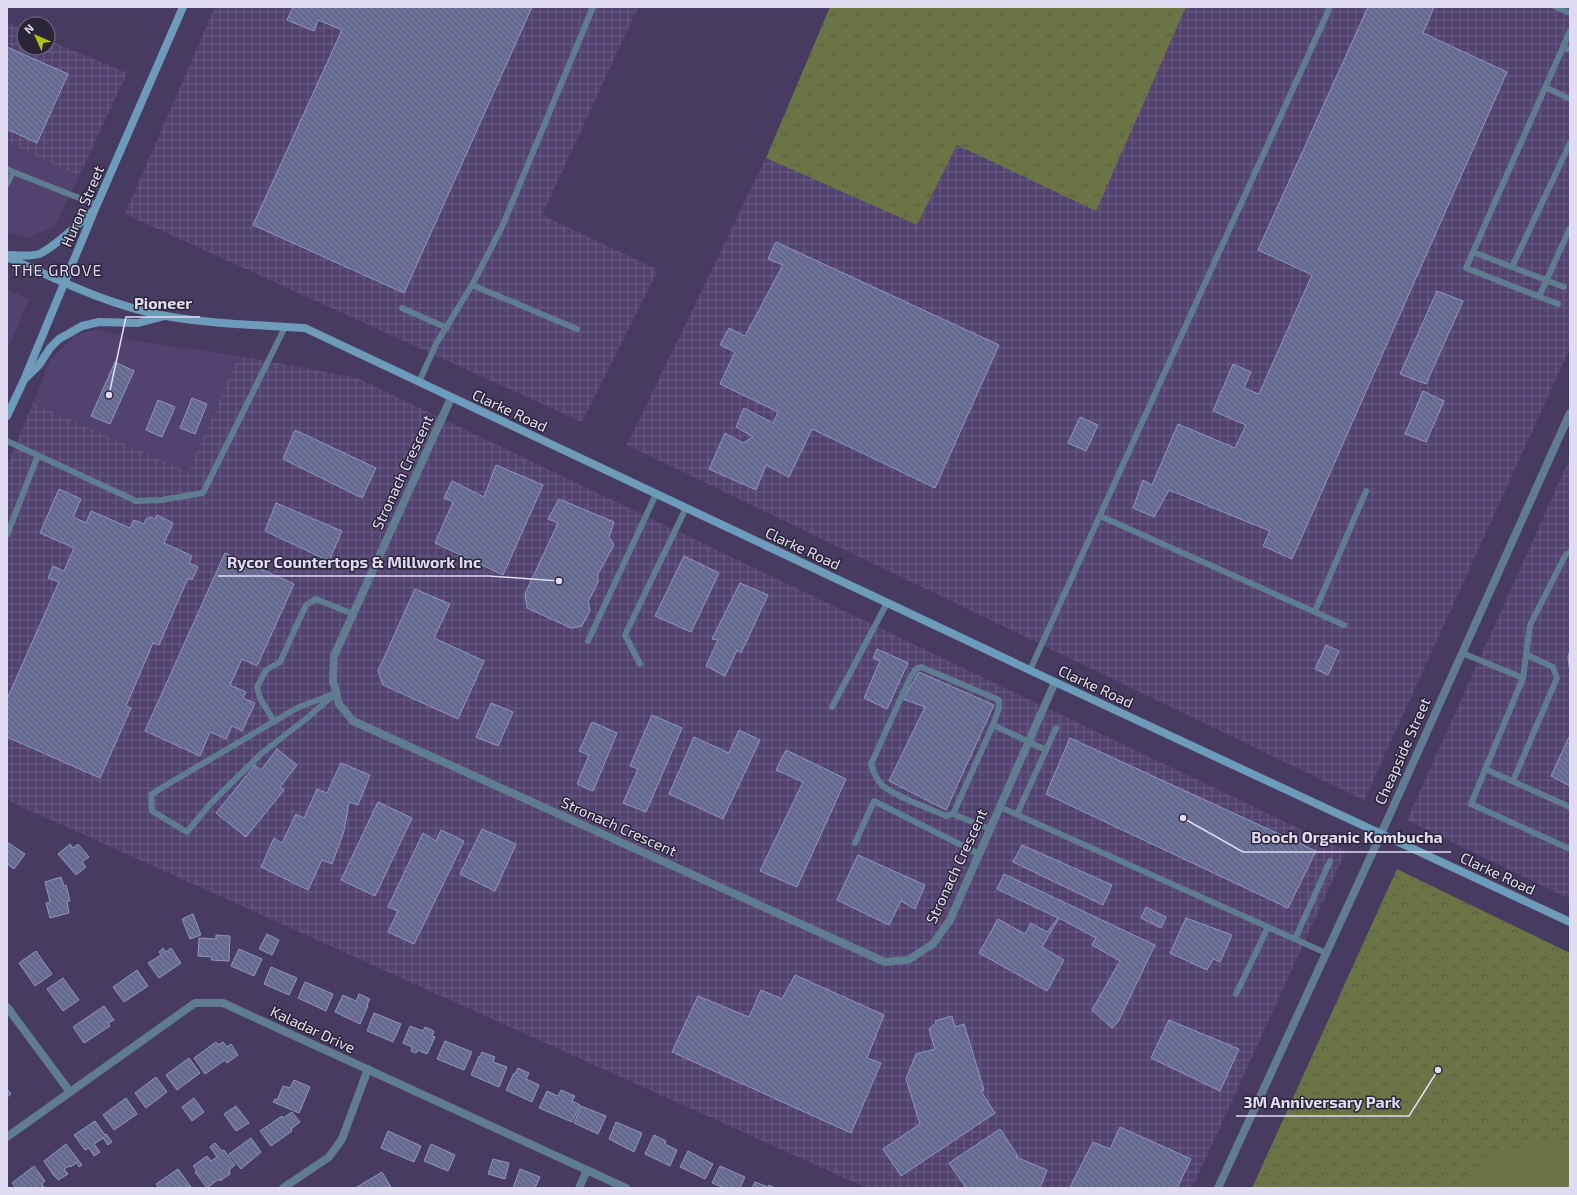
<svg xmlns="http://www.w3.org/2000/svg" width="1577" height="1195" font-family="'Exo 2',sans-serif">
<defs>
<pattern id="industrial-grid" width="8" height="8" patternUnits="userSpaceOnUse"><rect width="8" height="8" fill="#51426f"/><path d="M0 4h8M4 0v8" fill="none" stroke="#6a5d84"/></pattern>
<pattern id="grass-tufts" width="24" height="20" patternUnits="userSpaceOnUse"><rect width="24" height="20" fill="#6a7445"/><path d="M3 7l-1-3M5 7V3M7 7l1-3M15 17l-1-3M17 17v-4M19 17l1-3" fill="none" stroke="#575b47"/></pattern>
<pattern id="park-crowns" width="20" height="18" patternUnits="userSpaceOnUse"><rect width="20" height="18" fill="#6a7445"/><path d="M2 6a3 3 0 1 1 6 0M12 15a3 3 0 1 1 6 0" fill="none" stroke="#575b47"/></pattern>
<pattern id="building-back-hatch" width="6" height="6" patternUnits="userSpaceOnUse"><rect width="6" height="6" fill="#6c719a"/><path d="M-1 5l2 2M0 0l6 6M5-1l2 2" fill="none" stroke="#5a5c76"/></pattern>
</defs>
<rect width="100%" height="100%" fill="#473b61"/>
<g fill="#51426f">
<path d="M7,142L79,176L55,226L27,238L7,232Z"/>
<path d="M7,289L29,299L7,351Z"/>
<path d="M99,329L137,341L239,356L188,472L33,403L50,360L76,335Z"/>
</g>
<g fill="url(#industrial-grid)">
<path d="M215,7H638L542,215L658,270L582,422L125,214Z"/>
<path d="M1186,7H1570V348L1364,800L627,445L766,158L917,225L957,144L1096,210Z"/>
<path d="M7,22L24,30V48H48V40L127,73L79,176L7,142Z"/>
<path d="M239,356L357,378L1346,851L1192,1188H867L7,800V466L33,403L188,472Z"/>
<path d="M1570,458V899L1407,820Z"/>
</g>
<path fill="url(#grass-tufts)" d="M830,7H1186L1096,211L957,145L917,225L766,158Z"/>
<path fill="url(#park-crowns)" d="M1397,869L1570,953V1188H1252Z"/>
<path fill="#6a7445" d="M1540,1145H1570V1188H1455L1463,1180L1499,1156Z"/>
<g fill="url(#building-back-hatch)" stroke="#9096c2">
<path d="M293,7H532L404,293L253,225L342,30L318,20L314,31L287,20Z"/>
<path d="M1368,7H1434L1423,33L1507,72L1292,559L1263,546L1270,531L1169,490L1154,517L1133,508L1143,480L1152,485L1178,424L1235,448L1246,425L1213,411L1233,364L1251,372L1244,388L1259,394L1312,275L1258,250Z"/>
<path d="M7,47L68,74L37,143L7,129Z"/>
<path d="M776,242L999,345L935,488L812,429L789,477L766,465L756,490L709,469L725,433L743,443L753,437L736,427L744,408L773,423L778,412L720,384L735,352L720,345L729,328L745,336L783,265L768,259Z"/>
<path d="M1437,291L1463,301L1426,384L1400,374Z"/>
<path d="M115,362L134,371L110,424L91,416Z"/>
<path d="M1423,391L1444,401L1426,442L1405,434Z"/>
<path d="M192,398L207,404L195,434L180,428Z"/>
<path d="M158,400L175,407L162,437L146,430Z"/>
<path d="M1080,417L1098,425L1086,451L1068,443Z"/>
<path d="M295,430L376,468L362,498L283,459Z"/>
<path d="M496,465L543,485L503,575L435,543L453,502L444,498L452,481L484,497Z"/>
<path d="M59,489L81,499L73,517L86,523L91,511L130,528L134,520L144,524L146,519L151,517L155,519L157,515L173,523L164,543L192,556L189,563L198,567L192,580L188,578L159,645L153,643L126,706L131,708L100,778L7,737V699L59,582L48,578L53,566L64,571L74,548L40,533Z"/>
<path d="M559,499L614,522L609,537L614,545L598,574V582L588,602L590,610L582,626L571,628L527,608L525,594L558,523L548,519Z"/>
<path d="M276,503L342,531L329,561L265,531Z"/>
<path d="M225,553L294,584L257,666L242,659L230,685L246,692L243,698L255,703L242,731L232,726L226,739L210,732L200,756L145,731Z"/>
<path d="M684,556L719,573L691,632L655,616Z"/>
<path d="M740,583L768,595L741,653L737,650L725,676L706,666L718,640L712,639Z"/>
<path d="M415,589L450,604L434,638L484,661L458,719L383,685L378,671Z"/>
<path d="M1326,645L1339,651L1328,675L1315,669Z"/>
<path d="M877,649L908,663L887,709L864,698L880,661L873,658Z"/>
<path d="M1570,651V675L1568,656Z"/>
<path d="M919,672L994,705L946,810L889,781L925,707L903,699Z"/>
<path d="M491,703L513,712L498,746L476,737Z"/>
<path d="M652,715L682,728L646,812L623,803L638,769L630,766Z"/>
<path d="M592,722L617,733L593,791L577,784L589,755L579,751Z"/>
<path d="M739,730L760,740L723,819L669,794L694,737L729,753Z"/>
<path d="M1570,735V786L1551,776Z"/>
<path d="M1070,738L1316,851L1288,908L1046,794Z"/>
<path d="M277,749L297,765L280,787L284,790L246,837L216,813L255,765L261,770Z"/>
<path d="M786,750L846,779L797,887L760,871L803,782L776,770Z"/>
<path d="M341,763L370,775L358,805L349,802L344,831L332,864L322,860L308,890L261,867L274,838L282,843L296,814L304,818L317,789L327,793Z"/>
<path d="M378,802L412,818L375,896L341,880Z"/>
<path d="M482,829L516,844L495,891L460,874Z"/>
<path d="M441,830L464,841L414,944L388,932L398,911L388,907L423,833L436,841Z"/>
<path d="M7,842L25,854L14,869L7,864Z"/>
<path d="M70,844L73,848L78,844L89,857L82,862L86,867L76,875L58,854Z"/>
<path d="M1022,845L1112,885L1103,905L1013,862Z"/>
<path d="M858,855L925,885L915,909L901,901L889,925L837,900Z"/>
<path d="M1004,874L1155,945L1118,1022L1112,1028L1092,1010L1120,961L1092,945L1096,938L1059,918L1042,947L1064,960L1047,991L979,953L998,919L1025,934L1031,923L1047,932L1058,918L997,889Z"/>
<path d="M61,877L64,886L66,885L70,901H67L69,913L50,918L46,903L50,902L45,882Z"/>
<path d="M1146,907L1166,917L1161,928L1141,918Z"/>
<path d="M193,914L201,935L190,939L182,919Z"/>
<path d="M1186,918L1232,935L1220,962L1213,959L1207,970L1170,953Z"/>
<path d="M267,934L279,940L272,955L259,949Z"/>
<path d="M216,935L230,936L229,961L211,960L212,957L198,956L199,938L216,939Z"/>
<path d="M163,948L166,952L171,948L181,963L159,978L148,963L161,955L159,952Z"/>
<path d="M239,949L262,959L254,976L231,966Z"/>
<path d="M36,951L52,974L35,986L19,963Z"/>
<path d="M271,967L297,978L289,995L264,984Z"/>
<path d="M137,970L148,986L124,1002L113,987Z"/>
<path d="M795,975L884,1015L867,1058L881,1063L851,1133L672,1052L698,996L749,1017L761,990L782,999Z"/>
<path d="M63,978L79,1000L63,1011L47,989Z"/>
<path d="M305,982L333,994L326,1011L298,998Z"/>
<path d="M359,994L370,999L367,1005L368,1006L360,1024L335,1012L343,995L356,1001Z"/>
<path d="M104,1006L114,1020L108,1023L110,1026L84,1043L73,1027Z"/>
<path d="M374,1013L401,1024L393,1042L367,1031Z"/>
<path d="M952,1016L955,1027L964,1024L984,1090L981,1091L995,1113L901,1176L883,1149L920,1124L906,1079L916,1054L935,1049L929,1029L936,1023L935,1021Z"/>
<path d="M1169,1020L1239,1049L1220,1091L1151,1058Z"/>
<path d="M410,1026L423,1031L425,1027L434,1031L432,1036L435,1037L427,1054L418,1050L416,1053L411,1051L412,1047L403,1043Z"/>
<path d="M445,1041L472,1052L464,1070L437,1059Z"/>
<path d="M216,1042L218,1045L223,1042L227,1047L231,1044L238,1055L227,1063L225,1060L205,1074L194,1058Z"/>
<path d="M482,1052L495,1057L493,1062L507,1067L499,1087L471,1075L479,1056L480,1057Z"/>
<path d="M189,1058L200,1073L177,1090L166,1075Z"/>
<path d="M518,1068L529,1073L526,1079L539,1085L532,1102L506,1090L514,1073L515,1074Z"/>
<path d="M156,1077L167,1092L146,1108L135,1093Z"/>
<path d="M294,1080L310,1087L299,1113L273,1102L275,1099L277,1100L283,1086L290,1088Z"/>
<path d="M7,1089L11,1094L7,1097Z"/>
<path d="M561,1090L575,1096L572,1101L580,1105L572,1122L539,1108L547,1091L558,1096Z"/>
<path d="M126,1098L137,1114L114,1130L103,1115Z"/>
<path d="M194,1098L204,1112L192,1121L182,1107Z"/>
<path d="M236,1106L249,1123L236,1131L224,1114Z"/>
<path d="M581,1106L606,1116L598,1134L574,1123Z"/>
<path d="M292,1112L300,1122L291,1129L292,1131L271,1146L260,1131L282,1116L283,1118Z"/>
<path d="M95,1121L105,1135L106,1134L112,1142L108,1145L103,1138L94,1144L100,1152L94,1156L89,1148L85,1150L74,1135Z"/>
<path d="M616,1122L642,1133L634,1152L609,1139Z"/>
<path d="M1120,1127L1191,1159L1177,1188H1073L1070,1187L1093,1142L1110,1149Z"/>
<path d="M1000,1129L1018,1156L1016,1157L1047,1170L1040,1188H966L949,1163Z"/>
<path d="M388,1131L421,1146L414,1162L381,1148Z"/>
<path d="M654,1135L666,1141L665,1144L677,1150L670,1166L645,1154Z"/>
<path d="M251,1138L261,1152L241,1169L229,1154Z"/>
<path d="M215,1143L222,1151L224,1150L235,1165L229,1170L230,1174L220,1181L219,1179L207,1188L195,1172L197,1171L193,1166L207,1156L211,1161L217,1157L210,1147Z"/>
<path d="M66,1144L82,1165L79,1167L76,1162L75,1164L70,1167L69,1166L64,1169L68,1174L58,1180L55,1176H54L44,1161Z"/>
<path d="M431,1144L455,1155L448,1171L424,1161Z"/>
<path d="M688,1151L713,1164L705,1179L680,1167Z"/>
<path d="M493,1159L509,1163L505,1179L488,1174Z"/>
<path d="M34,1166L45,1181L42,1184L44,1188H16L12,1183Z"/>
<path d="M720,1166L745,1177L740,1188H725L712,1183Z"/>
<path d="M178,1169L191,1187L159,1188L156,1184Z"/>
<path d="M520,1169L540,1177L535,1188H513Z"/>
<path d="M382,1172L391,1187L358,1188L357,1187Z"/>
<path d="M755,1182L768,1187L769,1185L775,1188H752Z"/>
</g>
<g fill="none" stroke-linecap="round" stroke-linejoin="round">
<g stroke="#5f7c90" stroke-width="6">
<path d="M1556,7L1570,13"/>
<path d="M1563,47L1570,31"/>
<path d="M1545,87L1570,99"/>
<path d="M7,169L13,172L7,184"/>
<path d="M13,172L97,205"/>
<path d="M1473,252L1563,47L1570,50"/>
<path d="M1512,267L1570,143"/>
<path d="M472,285L577,329"/>
<path d="M1539,297L1570,228"/>
<path d="M1558,304L1466,268L1473,252L1564,287"/>
<path d="M402,308L447,328"/>
<path d="M419,382L436,344L472,285L502,227L593,7"/>
<path d="M7,441L136,501L161,500L203,493L285,327"/>
<path d="M1100,516L1344,625"/>
<path d="M7,535L38,455"/>
<path d="M1570,552L1565,556L1530,625L1523,678L1471,804L1570,849"/>
<path d="M1315,611L1366,491"/>
<path d="M588,641L656,494"/>
<path d="M1462,653L1523,678"/>
<path d="M640,664L625,635L686,508"/>
<path d="M1030,670L1330,7"/>
<path d="M336,693L307,718L262,753L210,804L187,832L152,811L151,795L163,787L297,708Z"/>
<path d="M832,707L887,603"/>
<path d="M274,721L260,698L257,687L266,670L280,662L306,605L316,599L353,614"/>
<path d="M1485,769L1570,807"/>
<path d="M1513,781L1557,678L1553,667L1527,655"/>
<path d="M1000,807L1326,953"/>
<path d="M953,814L946,816C927,807 900,799 883,786C877,780 873,772 871,764L910,678L916,669L921,667L999,700V708L993,725"/>
<path d="M1017,814L1056,728"/>
<path d="M990,829L953,814L993,725L1046,750"/>
<path d="M855,843L874,801L979,854"/>
<path d="M1295,939L1330,861"/>
<path d="M1236,994L1268,927"/>
</g>
<g stroke="#5f7c90" stroke-width="8">
<path d="M451,398L334,656L333,681L339,704L353,721L885,962L908,960L933,944L950,920L1055,682"/>
<path d="M7,1007L70,1092"/>
<path d="M7,1137L195,1003H223L626,1188"/>
<path d="M283,1188L329,1157L342,1139L368,1069"/>
<path d="M579,1188L587,1170"/>
</g>
<path stroke="#5f7c90" stroke-width="8" d="M1218,1188L1381,834L1570,413"/>
<g stroke="#6d9bba" stroke-width="8">
<path d="M8,255C17,255 30,257 39,254C54,248 80,222 93,211"/>
<path d="M7,257C58,280 110,306 166,316C211,324 259,325 305,328L1055,682L1570,922"/>
<path d="M27,377L39,365L50,348L59,339L82,326L99,322L138,323L165,316"/>
<path d="M7,416L24,380L95,209L183,7"/>
</g>
</g>
<g text-anchor="middle" dominant-baseline="central" stroke-width="3" stroke-linejoin="round" paint-order="stroke">
<g font-size="15" fill="#e2dcf3" stroke="#2b2637">
<text transform="translate(82 206) rotate(-67)">Huron Street</text>
<text transform="translate(510 410) rotate(25)">Clarke Road</text>
<text transform="translate(402 472) rotate(-65)">Stronach Crescent</text>
<text transform="translate(803 548) rotate(25)">Clarke Road</text>
<text transform="translate(1096 686) rotate(25)">Clarke Road</text>
<text transform="translate(1402 751) rotate(-66)">Cheapside Street</text>
<text transform="translate(619 826) rotate(24)">Stronach Crescent</text>
<text transform="translate(956 866) rotate(-65)">Stronach Crescent</text>
<text transform="translate(1498 873) rotate(25)">Clarke Road</text>
<text transform="translate(313 1029) rotate(25)">Kaladar Drive</text>
</g>
<g font-size="16" letter-spacing="1" fill="#dfd4f9" stroke="#2b2637">
<text x="57" y="269">THE GROVE</text>
</g>
</g>
<path fill="none" stroke="#e2dcf3" stroke-width="1.5" d="M109 395L126 317H200M559 581L489 576H218M1183 818L1243 852H1451M1438 1070L1409 1116H1236"/>
<g fill="#e2dcf3" stroke="#2b2637" stroke-width="1.5">
<circle cx="109" cy="395" r="4"/>
<circle cx="559" cy="581" r="4"/>
<circle cx="1183" cy="818" r="4"/>
<circle cx="1438" cy="1070" r="4"/>
</g>
<g font-size="16" text-anchor="middle" font-weight="bold" fill="#e2dcf3" stroke="#2b2637" stroke-width="3" stroke-linejoin="round" paint-order="stroke">
<text x="163" y="309">Pioneer</text>
<text x="354" y="568">Rycor Countertops &amp; Millwork Inc</text>
<text x="1347" y="843">Booch Organic Kombucha</text>
<text x="1322" y="1108">3M Anniversary Park</text>
</g>
<rect width="1577" height="1195" fill="none" stroke="#e2dcf3" stroke-width="16"/>
<g transform="translate(36 36) rotate(315)"><circle r="19" fill="#2b2637" stroke="#746f82"/>
<path d="M0-3L7 15L0 10L-7 15Z" fill="#adc60e"/>
<text y="-6" font-size="11" font-weight="bold" text-anchor="middle" fill="#e2dcf3">N</text>
</g>
</svg>
